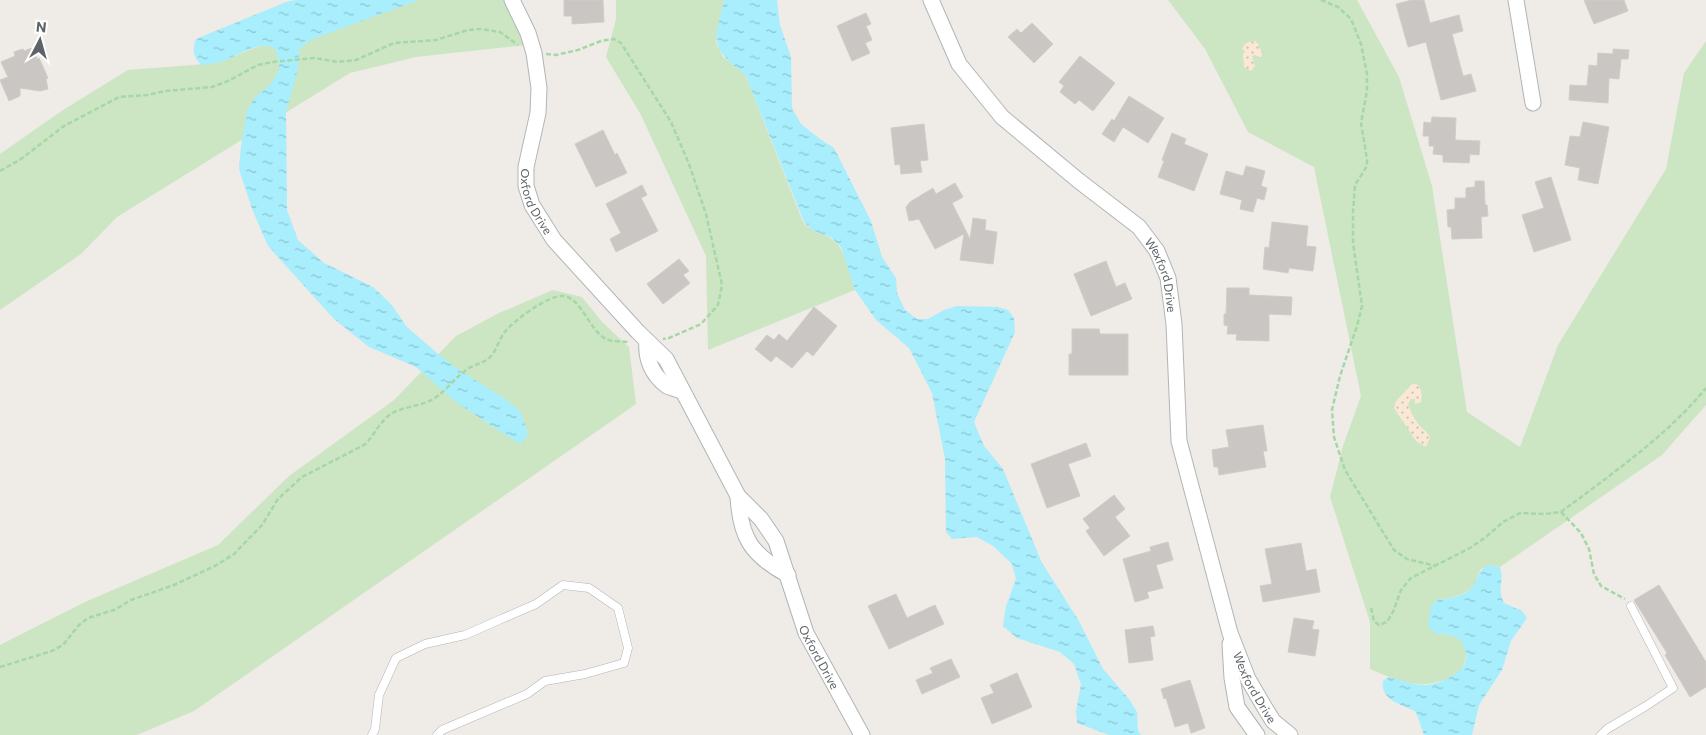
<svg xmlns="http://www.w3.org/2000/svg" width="1706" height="735" font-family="Commissioner,sans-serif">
<defs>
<pattern id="sand-dots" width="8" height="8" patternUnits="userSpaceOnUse" patternTransform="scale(1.25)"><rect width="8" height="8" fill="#fae8d6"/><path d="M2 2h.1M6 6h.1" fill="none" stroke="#cec0b1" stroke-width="1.8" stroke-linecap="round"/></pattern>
<pattern id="water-ripples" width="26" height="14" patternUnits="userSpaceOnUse" patternTransform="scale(1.25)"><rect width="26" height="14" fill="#a8eefd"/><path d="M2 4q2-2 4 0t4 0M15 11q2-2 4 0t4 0" fill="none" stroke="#8cc4d1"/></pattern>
</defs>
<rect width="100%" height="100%" fill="#efebe6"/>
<g fill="#cce6c3">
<path d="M419,0H504L527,45L416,57L350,73L117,217L81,254L0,310V154L63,110L128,70L218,63L254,48Z"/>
<path d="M616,0H724L716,42L723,57L745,74L803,222C814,233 818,231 830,238C845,245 850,275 855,290L708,350L706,256L641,115L606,57L616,19Z"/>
<path d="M1168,0H1357L1399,77L1432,186L1467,412L1520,447L1558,345L1666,169L1684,73L1706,41V405L1662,455L1500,567C1470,563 1485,578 1469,590C1460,597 1446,598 1435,601L1434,633C1441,634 1451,634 1457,638C1471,646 1467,666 1456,675C1452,678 1431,684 1426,684C1407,686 1387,676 1370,669V622L1330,497L1343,446L1361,396L1314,167L1248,132L1205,49Z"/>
<path d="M553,290L582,297L603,323L629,347L636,404L194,711L137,735H0V645L85,602L218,545L289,476L394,400L456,336L499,313Z"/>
</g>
<g fill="url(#sand-dots)">
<path d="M1255,41L1259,45L1258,46L1261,50L1262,56L1258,58L1255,55L1252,56L1255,66L1251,71L1244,67L1243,54L1245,52L1242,48L1246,43Z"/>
<path d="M1413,383L1418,385L1422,392L1421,402L1415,404V399H1411L1408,404C1411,412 1414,419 1420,426C1424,430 1428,432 1430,438L1426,447L1416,441L1394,408L1396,401Z"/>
</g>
<g fill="url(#water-ripples)">
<path d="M296,0H419L310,40L299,50L298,69L286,112L287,210L298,240L324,263L373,287L391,304L407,327L436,352L456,368L504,398L520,411L528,433L524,441L518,443L457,403L416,367L369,347L334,319L268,246L252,209L239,169L241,146L247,111L255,97L271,84L279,70V62L275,48C258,39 235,59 217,63C212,64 206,64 201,65C193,56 192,50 196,39L286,2Z"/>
<path d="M724,0H777L780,25L791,57L792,108L801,124L820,139L834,148L871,221L882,257L896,278L897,293L905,310L917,319H928L944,310L957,306L998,307L1008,310L1014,318L1015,332L974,422L984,446L1003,469L1042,563L1079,621L1103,669L1129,699L1137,712L1138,731L1141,735H1109L1077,723L1076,711L1081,684L1074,664L1060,652L1017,638L1003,626L1006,606L1016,579L1012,564L993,546L977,537L952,539L946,532L945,459L932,393L909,348L876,320L855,290L841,247L832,238L812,230L804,222L745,74C708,48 715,40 724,0Z"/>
<path d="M1488,565L1500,567C1505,583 1496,587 1504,603L1522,611L1527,618L1511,641L1502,670L1479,705L1472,735H1424L1416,712C1402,704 1380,701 1383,681L1389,677C1401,680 1415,686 1427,685C1442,683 1473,670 1465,650C1463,645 1462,641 1457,638C1451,634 1441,634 1434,633L1428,626L1431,606L1435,601C1446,598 1465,597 1472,587C1479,578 1477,571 1488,565Z"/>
</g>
<g fill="#cac6c3" stroke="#d4cbc4">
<path d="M564,0H603L604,22L572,24V16H564Z"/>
<path d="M1412,0H1424L1430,23L1459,15L1463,31L1452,34L1463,76L1471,74L1476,91L1441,100L1426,42L1408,47L1396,4Z"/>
<path d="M1584,0H1624L1628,11L1594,24Z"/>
<path d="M866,13L871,24L866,26L872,40L865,43L870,53L852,61L837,26Z"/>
<path d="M1032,23L1053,44L1034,63L1008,37L1017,29L1021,33Z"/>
<path d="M32,48L37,59L39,58L48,78L46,79L48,89L40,91L20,88V96L9,101L0,80L8,77L1,62L15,56L14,52L23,49L24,51Z"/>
<path d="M1613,49L1629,50L1628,59H1621L1619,79L1609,78L1608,103L1569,100L1570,85L1587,86L1589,65L1597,66L1598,53L1613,54Z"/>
<path d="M1080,56L1115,83L1093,111L1079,100L1075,104L1060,92L1064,86L1059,82Z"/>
<path d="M1129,96L1164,118L1148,143L1123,127L1114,142L1102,134L1112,119L1114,121Z"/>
<path d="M1432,117L1456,118L1455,140L1480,141L1479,155L1470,154L1469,163L1443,162V155L1433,154L1434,146H1429V136H1423L1424,122L1431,123Z"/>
<path d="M1583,122L1609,127L1598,184L1578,180L1580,168L1565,165L1570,136L1580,137Z"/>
<path d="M924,124L928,160L920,161L922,172L901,174L900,164L895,165L891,128Z"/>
<path d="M603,130L615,155L617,153L627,173L596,187L575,144Z"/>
<path d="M1172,133L1186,139L1184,144L1208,154L1194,191L1158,177L1164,161L1162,160Z"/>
<path d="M1246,166L1265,171L1261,186L1267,188L1264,200L1257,198L1253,212L1240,209L1242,200L1220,194L1226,171L1243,176Z"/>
<path d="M1551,177L1571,240L1534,252L1522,215L1544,208L1535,182Z"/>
<path d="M1475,181H1484L1485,205H1487L1488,216L1481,217L1482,238L1452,239L1451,227H1448L1447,210L1455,209V198H1466V188L1475,187Z"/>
<path d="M955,183L963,197L952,203L970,239L973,218L986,220L985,230L997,232L993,264L960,260L964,234L935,249L919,219L909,221L906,207L910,202L933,188L936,194Z"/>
<path d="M642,185L647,195L641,198L658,231L616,252L610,239L621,233L606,204Z"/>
<path d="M1272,222L1308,226L1306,246L1316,247L1313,271L1289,268L1288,273L1263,269L1265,247L1269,248Z"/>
<path d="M679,259L689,271L683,275L690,283L663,304L647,284Z"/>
<path d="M1106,261L1116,287L1125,283L1132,299L1091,316L1074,274Z"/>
<path d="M1227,288H1249V295L1292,297L1291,315L1269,314V341L1236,340L1237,334H1227L1228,326L1224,325V314H1226Z"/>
<path d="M814,307L837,326L813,356L807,351L792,368L776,356L771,362L755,349L767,335L774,340L779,334L787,341Z"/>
<path d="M1072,329H1099L1100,334H1128V375H1069V354H1072Z"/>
<path d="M1263,425L1267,451H1263L1266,467L1219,475L1218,467H1214L1212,450L1229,447L1226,430Z"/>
<path d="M1086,443L1091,456L1068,464L1080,496L1047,508L1031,464Z"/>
<path d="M1114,495L1125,509L1115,517L1130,536L1104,556L1086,531L1090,528L1083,519Z"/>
<path d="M1168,542L1173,560L1156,565L1163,588L1147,592L1149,598L1135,602L1123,559L1151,551L1150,547Z"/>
<path d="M1301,543L1306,571L1316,569L1320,592L1263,602L1260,586L1272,584L1265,549Z"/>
<path d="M1659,585L1706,662V687L1690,697L1665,655L1667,653L1634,600Z"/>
<path d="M896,594L907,618L935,605L944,624L889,649L868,606Z"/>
<path d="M1294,618L1314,621L1312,629L1319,630L1315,656L1288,652Z"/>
<path d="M1153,626L1155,636L1150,637L1153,660L1129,663L1125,630Z"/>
<path d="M951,659L960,677L922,694L916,680L933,673L930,668Z"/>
<path d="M1017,673L1032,707L992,724L981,698L994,693L990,685Z"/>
<path d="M1190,680L1205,728L1191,733L1188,723L1175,727L1166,698L1164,699L1161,689Z"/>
</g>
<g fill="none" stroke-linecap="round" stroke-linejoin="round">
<g stroke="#b1b5b8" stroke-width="9">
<g id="service">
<path d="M372,735L375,729L379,695L396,658L425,644L465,635L499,620L536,604L563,585L589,588L618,608L628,648L624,663L585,674L545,681L527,694L442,730L437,735"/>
<path d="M1601,735L1607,729L1646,706L1673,688L1631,606"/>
</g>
</g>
<g stroke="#b1b5b8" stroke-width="17">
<g id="minor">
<path id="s1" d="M512,0L528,33L534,53L539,88L538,113L526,167V186L532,205L554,240L638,332L666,359L738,496L761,519L776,541L806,633L862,735"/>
<path id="s2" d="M931,0L959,64L1002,117L1079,181L1139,227L1157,251L1168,278L1174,324L1179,441L1230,633L1248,679L1265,708L1273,721L1290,735"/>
<path d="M1516,0L1533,103"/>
<path d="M647,341C645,358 652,375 667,386C671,388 677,389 682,391"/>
<path d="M738,496C740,537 751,555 788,575"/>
<path d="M1230,644L1232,678L1237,707L1257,735"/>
</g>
</g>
<g stroke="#a6d7a6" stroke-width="2.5" stroke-dasharray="5 2.5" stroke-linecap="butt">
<path d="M1321,0L1338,7L1351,19L1361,44L1367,74V91L1361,123L1367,159V166L1355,185L1353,212V243L1362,306L1357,326L1340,376L1332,410L1334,437L1345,470L1394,550L1407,559L1436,566"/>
<path d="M546,54L556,55L578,50L601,41L614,39L621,43L671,122L689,164L706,214L722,285L718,305L701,324L669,338L663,339"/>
<path d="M0,171L21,159L64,126L119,97L147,95L165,91L212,87L228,81L258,65L273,62L314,58L338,62L356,60L394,43L436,40L468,30L481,29L500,32L518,45"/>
<path d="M1561,512L1581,533L1589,549L1594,574L1601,586L1625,599"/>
<path d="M1371,608L1374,621L1379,625L1387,622L1393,612L1401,590L1411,578L1470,548L1486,537L1503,522L1520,513L1545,514L1561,512C1611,474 1666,437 1706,388"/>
<path d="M0,667L52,651L63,645L79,625L88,618L114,610L131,600L174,585L215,566L234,554L262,525L278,499L302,477L364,445C375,435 379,422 391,414C402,407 415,407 427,402C443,396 452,380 465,371C473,364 484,364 491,356C497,349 499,340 504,333C513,321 549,294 564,296C582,299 589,330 606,339C612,342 621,341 628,342"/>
</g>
<use href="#service" stroke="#fff" stroke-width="8"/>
<use href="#minor" stroke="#fff" stroke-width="15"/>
</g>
<g text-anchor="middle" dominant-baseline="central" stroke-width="4.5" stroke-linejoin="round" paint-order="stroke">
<g font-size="12" fill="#5d6366" stroke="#fff">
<text stroke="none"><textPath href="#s1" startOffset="210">Oxford Drive</textPath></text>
<text stroke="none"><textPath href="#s2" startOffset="368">Wexford Drive</textPath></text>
<text stroke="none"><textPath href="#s1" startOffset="755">Oxford Drive</textPath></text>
<text stroke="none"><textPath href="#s2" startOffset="795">Wexford Drive</textPath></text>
</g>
</g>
<g transform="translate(40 40) rotate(6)" stroke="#ffffff" stroke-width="4" paint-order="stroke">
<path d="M0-4L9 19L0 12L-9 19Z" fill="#5d6366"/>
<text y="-8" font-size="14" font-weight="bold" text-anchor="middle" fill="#5d6366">N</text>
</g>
</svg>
